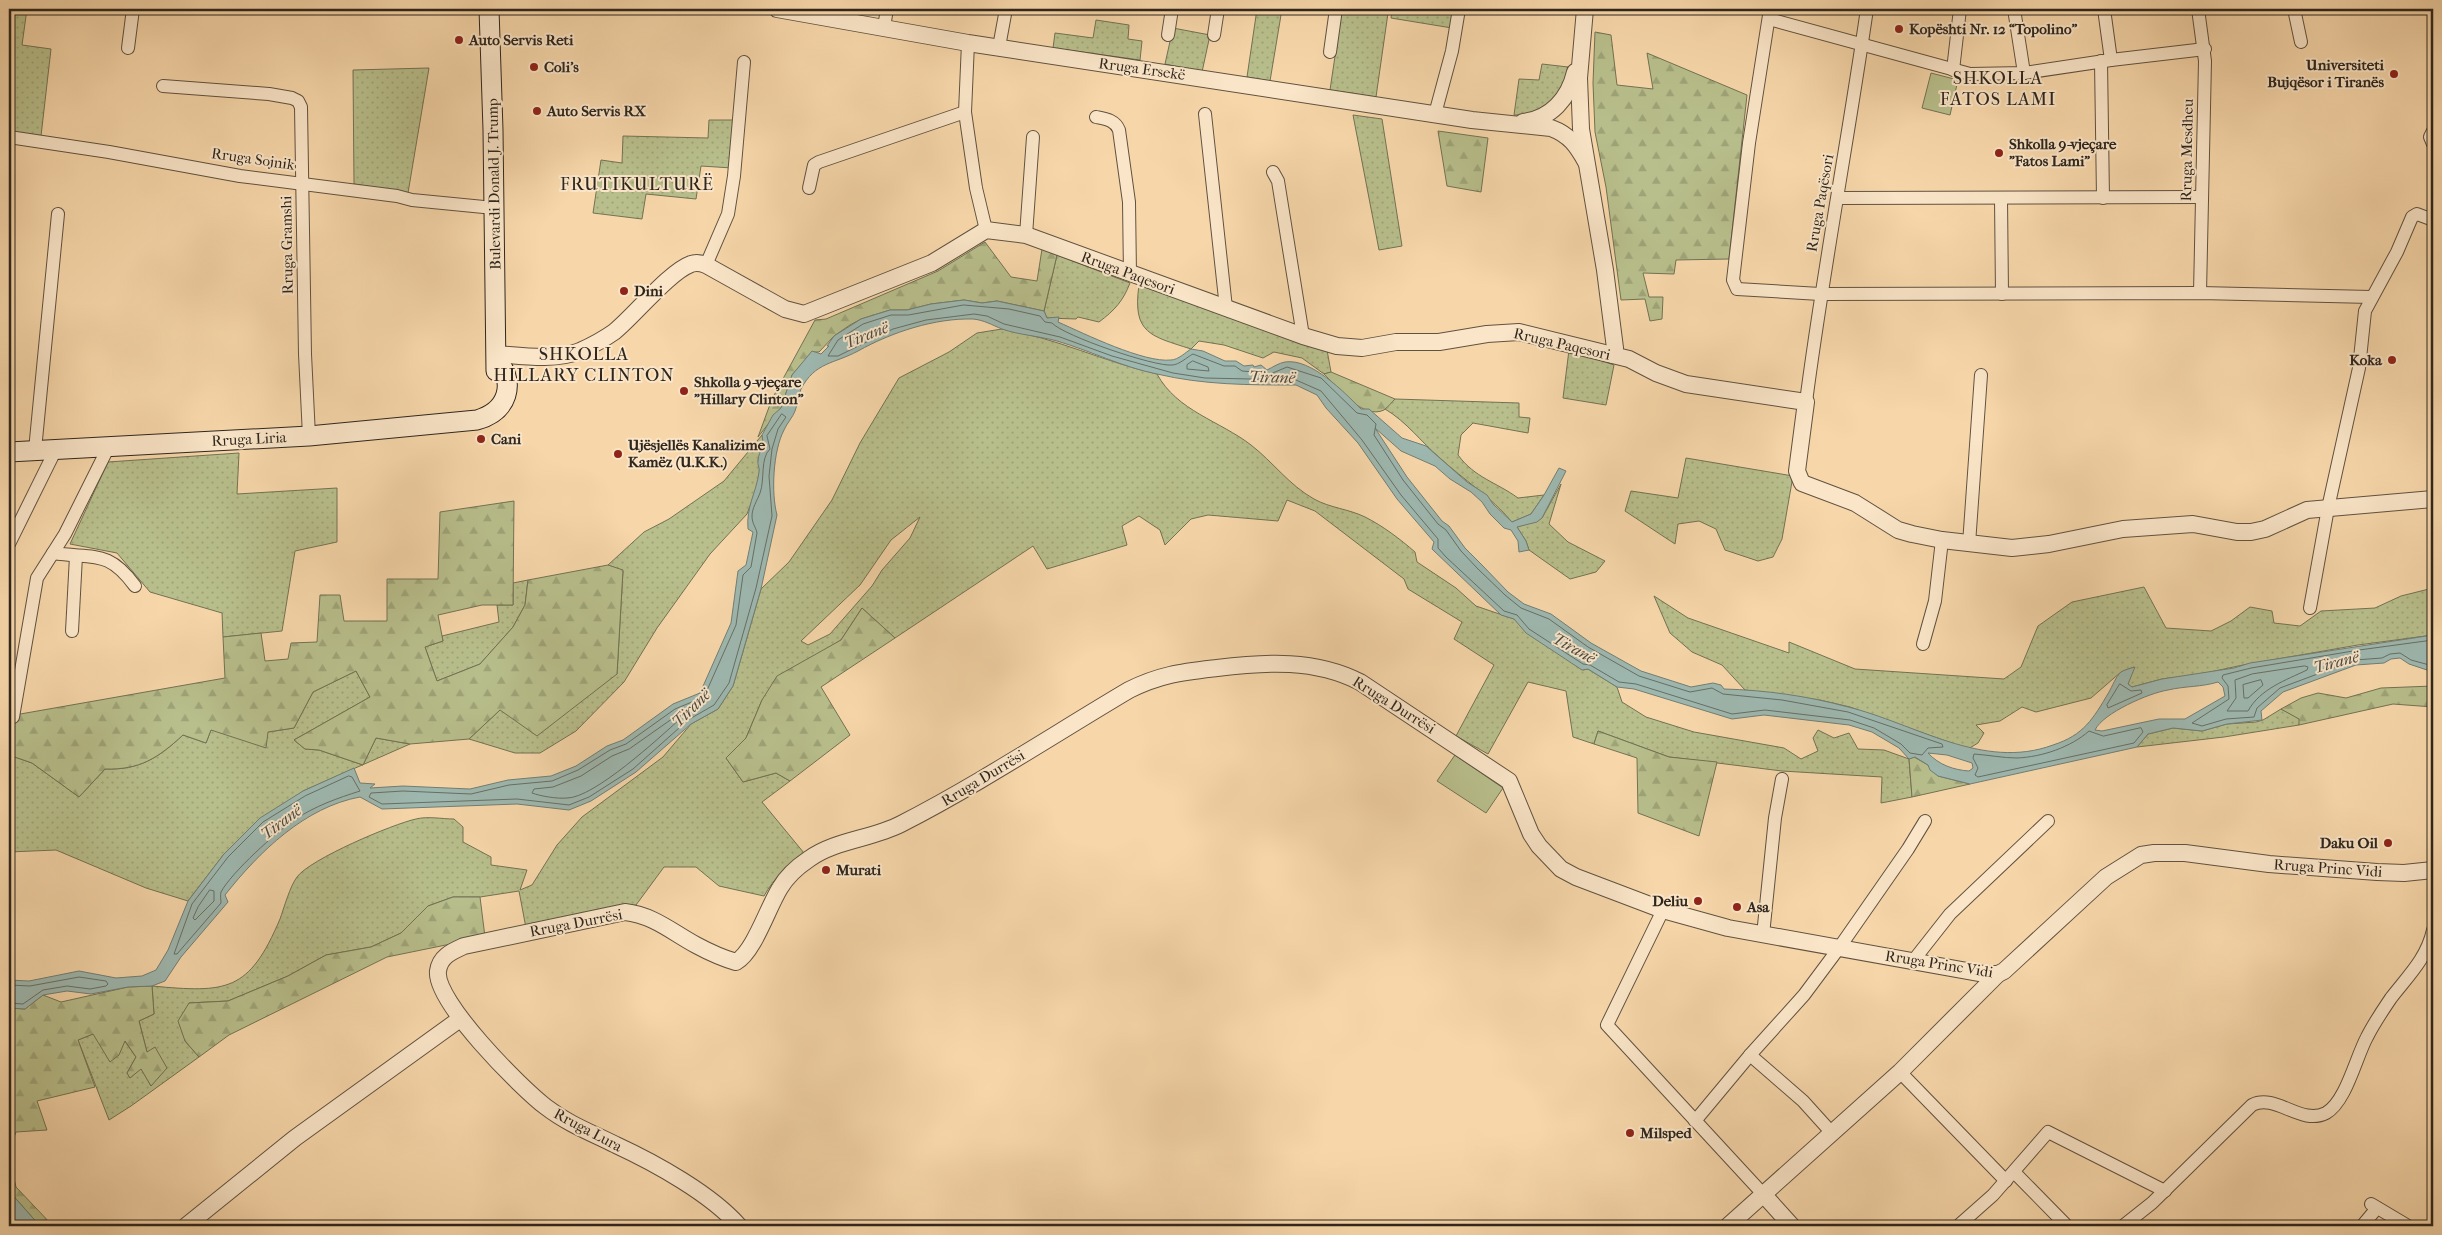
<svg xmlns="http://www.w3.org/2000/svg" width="2442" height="1235" font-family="'IM FELL French Canon',serif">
<defs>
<pattern id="grass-dots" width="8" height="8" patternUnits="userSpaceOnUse" patternTransform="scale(1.25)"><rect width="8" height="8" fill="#b8bf8c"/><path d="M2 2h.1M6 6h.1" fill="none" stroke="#9ea478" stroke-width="1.8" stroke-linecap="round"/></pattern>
<pattern id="forest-firs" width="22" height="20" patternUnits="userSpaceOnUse" patternTransform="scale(1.25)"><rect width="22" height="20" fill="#b8bf8c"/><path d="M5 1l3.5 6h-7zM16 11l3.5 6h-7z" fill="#9ea478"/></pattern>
</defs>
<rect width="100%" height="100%" fill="#f7d7aa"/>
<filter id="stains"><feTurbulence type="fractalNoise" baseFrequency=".004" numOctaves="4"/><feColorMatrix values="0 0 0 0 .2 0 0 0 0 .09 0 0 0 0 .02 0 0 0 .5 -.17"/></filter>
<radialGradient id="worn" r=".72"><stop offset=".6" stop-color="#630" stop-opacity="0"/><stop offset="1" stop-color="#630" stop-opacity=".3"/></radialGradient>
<g fill="url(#grass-dots)" stroke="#737254" fill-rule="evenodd">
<path d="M9,9H27L22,45L51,49L41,136L9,133Z"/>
<path d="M1257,9H1282L1270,81L1247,77Z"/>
<path d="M1342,9H1362L1388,13L1376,97L1330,90Z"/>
<path d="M1392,9H1455L1452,28L1391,18Z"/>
<path d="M1096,20L1129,25L1128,39L1142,41L1140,60L1053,48L1055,33L1093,38Z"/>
<path d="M1173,28L1210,35L1202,72L1165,64Z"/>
<path d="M1542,64L1568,67C1563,99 1547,116 1514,115L1519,79L1539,80Z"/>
<path d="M429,68L408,193L354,184L353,70Z"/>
<path d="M1353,115L1382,119L1402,246L1379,250Z"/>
<path d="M709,120H736L732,168L701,166L696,199L646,194L642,219L593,213L601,160L622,163L623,136L708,138Z"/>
<path d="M1057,255L1130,283C1123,301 1115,310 1099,322L1078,317L1076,319L1047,318L1044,311Z"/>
<path d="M1139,285L1327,350L1331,372L1324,374L1302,358L1274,352L1263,358L1224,345L1199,341L1191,349C1151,336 1132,334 1139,285Z"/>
<path d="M1002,329C1057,338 1104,362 1157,374C1177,411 1220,421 1251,445C1273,462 1289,485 1314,499C1330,508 1349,509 1365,517C1383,526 1400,539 1415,552L1417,562L1456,588L1476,606L1514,619L1583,670L1588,669L1617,687L1622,702L1646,717L1694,732L1784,748L1801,759L1818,751L1813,738L1818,730L1834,738L1849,733L1858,749L1884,750L1909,759L1912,797L1881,803L1882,777L1782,771L1669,757L1598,731L1594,744L1573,737L1566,691L1528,682L1488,754L1456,736L1494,665L1454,639L1462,622L1408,589L1404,579L1315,511L1287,500L1278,521L1208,515L1191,519L1165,545L1160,530L1139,516L1122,526L1127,545L1047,569L1033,546L895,638L862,608L841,640L814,657L762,700L746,738L726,758L743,782L776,773L790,781L762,802L804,853C787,866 774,878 764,896L719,886L696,867H664L636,905L526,928L519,891L480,897H453L428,906L401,933L371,947L326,955L288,976L228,1001L189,1003L185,1041L199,1057L131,1106L109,1120L78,1040L93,1034L124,1040L136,1057L127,1073L130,1078L141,1068L151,1086L147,1052L139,1021L154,1014L152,986C227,993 249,992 280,919C284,908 290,886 297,877C310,859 393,824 416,819C428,816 442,819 454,819L463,827V842L491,857V865L527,870L520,890L532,885L557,845L582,817L663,757L691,724L718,709L733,686L761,589L789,562L832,500L860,443L899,378L949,352L977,333ZM920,517L910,538L882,570L872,586L830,634L808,645L801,641L860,585L891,540Z"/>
<path d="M1569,350L1614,365L1606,405L1563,398Z"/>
<path d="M1395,399L1519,403V417L1530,418L1528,433L1473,423L1461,435L1458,455C1475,478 1496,482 1518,498L1544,495L1531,514L1512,522C1491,497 1464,480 1440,458C1421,442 1407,422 1385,409Z"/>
<path d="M762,435L764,447L758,460L760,470L756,490L747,514L710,554L657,628L624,682L576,731L540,753H515L469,739L500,710L617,674L623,571L608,565L644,532L669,519L724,481Z"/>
<path d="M239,453L237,494L337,488V542L295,551L282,631L223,637L222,613L150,592L117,553L70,544L108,462Z"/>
<path d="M1686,458L1793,476L1782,539L1773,557L1758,561L1725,550L1716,529L1699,521L1678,524L1675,544L1625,511L1631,491L1678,498Z"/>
<path d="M1561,484L1549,524L1568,542L1605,561L1596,572L1570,579L1529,550L1526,541L1517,527L1537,521L1542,518Z"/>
<path d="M528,580L525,605L513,627L480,664L437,681L425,647L443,641L442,636L499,622L497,605H513V583Z"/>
<path d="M2144,587L2166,628L2211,631L2231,621L2250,607L2272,611L2274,623L2300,626L2321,611L2375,608L2401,596L2433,588V635L2358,645L2243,665L2196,675L2162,679L2132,687L2128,684L2134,667L2121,672L2091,698L2036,712L2022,707L2000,721L1976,725L1984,733L1978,743L1968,749L1850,707L1820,700L1745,690L1722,665L1692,652L1670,633L1654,596L1688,618L1789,653V642L1855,669L2004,679L2021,667L2038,626L2072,602Z"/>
<path d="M356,671L370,697L294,740L305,749L319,750L363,765L376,738L410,744L303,791L224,854L188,901L146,888L56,850L9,852V755L32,763L79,797L105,769C140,770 158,758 183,735L206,743L211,730L268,732L294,728L313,692Z"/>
<path d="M2281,709L2300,719L2299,725L2224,737L2137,747L2148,734L2173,728L2202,731L2227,724L2256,722L2263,720Z"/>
</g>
<g fill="url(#forest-firs)" stroke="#737254">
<path d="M1595,32L1611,35L1617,85L1653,89L1647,53L1747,95L1729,259L1676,260L1674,274L1643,273L1649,297H1663L1662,319L1650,321L1645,299L1621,300L1606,187L1595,132L1593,83Z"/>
<path d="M1438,131L1488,138L1481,192L1447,186Z"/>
<path d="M985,242L1011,277L1037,281L1042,249L1057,255L1044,311L997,301L982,303L964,300L931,304L907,310H890L861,319L850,325L834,336L819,352H812L792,375L781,408L758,437L772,399L815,320L826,319L938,271Z"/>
<path d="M1331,372L1395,399C1392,402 1388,407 1384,410C1363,420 1338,388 1324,374Z"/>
<path d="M514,501L513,605H482L438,615L443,641L425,647L437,681L480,664L513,627L525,605L528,580L608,565L623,570L617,674L537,736L500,710L469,739L410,744L376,738L363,765L319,750L305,749L294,740L370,697L356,671L313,692L294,728L268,732L266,748L211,730L206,743L183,735C158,758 140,770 105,769L79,797L32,763L9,755V716L225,678L223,637L261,633L265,661L288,659L291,643L317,642L320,595H340L344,621H387V579H438L440,512Z"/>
<path d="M862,608L895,638L821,687L850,735L790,781L776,773L743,782L726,758L746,738L762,700L777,676L841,640Z"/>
<path d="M2433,686V707L2393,704L2299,725V719L2281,709L2301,698L2318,693L2346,698L2381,688Z"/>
<path d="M1598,731L1669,757L1717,762L1699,836L1638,813L1637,758L1594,744Z"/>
<path d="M1914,757L1928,765L1938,776L1970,784L1912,797L1909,759Z"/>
<path d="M453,897H480L485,937L387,957L229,1035L199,1057L185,1041L178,1021L189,1003L228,1001L288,976L326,955L371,947L401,933L428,906Z"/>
<path d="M152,986L154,1014L139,1021L147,1052L155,1047L167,1068L151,1086L141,1069L130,1078L127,1073L136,1057L125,1041L119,1055L110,1062L93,1034L78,1040L95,1087L37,1101L47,1130L16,1132L9,1150V1008L25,1009L43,995L61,1002L128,987Z"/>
<path d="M9,1158L16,1187L53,1226H40L9,1191Z"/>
</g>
<g fill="#b8bf8c" stroke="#737254">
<path d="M1931,73L1958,80L1950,115L1922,108Z"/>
<path d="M1455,755L1503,788L1486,813L1437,781Z"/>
</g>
<g fill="#9eb8b0" stroke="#717e75" fill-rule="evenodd">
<path d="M964,300L982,303L997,301L1044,311L1047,318L1059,317L1058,322C1085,334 1144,363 1171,360C1178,360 1186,352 1191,349L1203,351L1225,361H1236L1244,366L1253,365L1254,367L1261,365L1267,370C1273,367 1279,363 1285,362C1311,358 1344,392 1361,409H1369L1402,438L1426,446L1467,482L1487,495L1493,504L1512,522L1531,514L1544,495L1559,468L1566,471L1542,518L1537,522L1517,527L1526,541L1529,550L1519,552L1518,541L1511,530L1504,528L1490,514L1482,502L1471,492L1450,479L1435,466L1401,451L1375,428L1407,477L1442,521L1449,526L1465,548L1482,565L1508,592L1524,604L1551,614L1591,643L1641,671L1691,687L1713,683L1721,685L1724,689C1765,690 1808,696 1848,707C1914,723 1983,771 2053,745C2084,735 2093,719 2109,692C2112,687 2116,676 2121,672C2124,670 2131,668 2135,667L2128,684L2132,687L2162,679L2234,668L2250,663L2433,635V672L2409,664L2400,658L2391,659L2384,663L2356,665L2283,692L2261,711L2262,720L2227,724L2202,731L2173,728L2148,734L2137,747L1970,784L1938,776L1930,770L1928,765L1915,757L1909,759L1899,748L1872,732L1849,725L1764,715L1732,719L1634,689L1617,687L1588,669L1582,670L1526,633L1514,619L1501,615L1432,549L1434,542L1397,499L1358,443L1326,408L1317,395L1296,385C1248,385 1204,385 1157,374C1122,367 1091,351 1057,341C1039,336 1019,335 1002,329C992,325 984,320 973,319C935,318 892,332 858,351C834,364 815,362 801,389C798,395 798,404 795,411C793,417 787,423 784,430C773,451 771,493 777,515L761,589L733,686L718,709L691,724L636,772L591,801L569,810L517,804L382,809L360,797C305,807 259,852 225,895L228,902L181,957L165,981L152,986L128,987L91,994L67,991L43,995L25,1009L9,1008V980L29,981L79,971L116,978L142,976L156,970L168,950L188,901L224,854L260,818L303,791L354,768L360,783L375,784L370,788L403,786L470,789L508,780L551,776L576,766L607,746L623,740L673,704L700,693L731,623L738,571L746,565L753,532L748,529C746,506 756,494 759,472C760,468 757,464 758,461C759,448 765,451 762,435L773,415L781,408L792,375L812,351L821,354L829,346H827L834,336L861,319L890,310H907L931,304ZM2218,682L2223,687L2225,696L2185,719H2159L2102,731L2095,730C2103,713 2149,693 2168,690C2185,686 2202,687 2218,682ZM1928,753L1947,755L1972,763L1973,768L1969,771C1954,770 1939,765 1928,753Z"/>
<path d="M9,1191L40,1226H19L9,1216Z"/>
</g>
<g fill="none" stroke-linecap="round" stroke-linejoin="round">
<g stroke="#666f66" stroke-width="1">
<path d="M964,305L1009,309L1040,316L1045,322L1052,323C1064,336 1155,367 1172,365C1179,365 1187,357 1193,354L1224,366H1235L1242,371L1254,372L1260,371L1268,375L1287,367L1321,378L1357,413L1367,415L1376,424L1374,435L1403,480L1438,524L1446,530L1461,551L1478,569L1505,595L1521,608L1549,619L1588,647L1639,676L1690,692L1712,688L1723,694L1782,700L1848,712L1942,744L1943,747L1928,748L1922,755L1910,753L1901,744L1874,728L1850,720L1765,710L1732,714L1636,684L1619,682L1590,665L1583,664L1529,629L1517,615L1504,611L1446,557L1438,548V539L1401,495L1362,440L1321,391L1296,380L1205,378L1173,373L1112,356L1060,337L1004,324L987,316L974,314L926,320L893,329L838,356H828L838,340L863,324L891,315H908Z"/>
<path d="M1193,361L1208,367L1209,371L1187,369V365Z"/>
<path d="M782,414L786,417L778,429L772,449L769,476L772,516L756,588L729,683L714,705L688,720L633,769L589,797L569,805L517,799L382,804L369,797L371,793L403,791L471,794L509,785L552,781L578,770L610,750L626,744L675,709L704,697L736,625L743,575L751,567L757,533C756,527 752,524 752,516C752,508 757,501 760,493C765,480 760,458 770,449L767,436Z"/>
<path d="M2433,640L2359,650L2251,668L2223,675L2222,678L2228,686L2229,699L2192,723L2202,726L2226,719L2254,717L2257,708L2280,688L2355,660L2382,658L2390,654L2400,653L2411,660L2433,666"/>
<path d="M2305,666L2308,667L2307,670C2286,680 2260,689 2248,711H2227L2236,698L2235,680L2252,674Z"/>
<path d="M2261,680L2263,685L2248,698H2244L2243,685Z"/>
<path d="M2120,684L2131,691L2141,690L2142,693L2108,708L2107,705Z"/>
<path d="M678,715L681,716L680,719C659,738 594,798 567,798C557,799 540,796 532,793L534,789L553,787L581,776L612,756L629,749Z"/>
<path d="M2141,728L2143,732L2134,743L1978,777L1975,775L1978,768L1973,758L1974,754C1989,755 2003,758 2017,758C2042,757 2071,747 2089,731L2103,736Z"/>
<path d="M349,776L352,777L360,791C338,798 315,806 296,819C277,831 231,873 221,892C220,895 221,900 221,903L177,954H174L192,904L228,857L263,822L305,796Z"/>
<path d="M210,890L214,891V901L195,920L193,918L198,907Z"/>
<path d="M9,985L30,986L79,977L106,981L108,984L106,986L90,989L67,986L43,990L23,1004L9,1003"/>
</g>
<g stroke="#605240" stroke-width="14">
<g id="minor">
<path d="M1770,9L1749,143L1733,280L1737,289L1820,294L2200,293L2371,297"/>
<path d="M2014,9L2024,73"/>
<path d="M2104,9L2111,60"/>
<path d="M2198,9L2205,61L2200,293"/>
<path d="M2294,9L2301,42"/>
<path d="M1769,19L1970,74L2024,73L2111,60L2205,49"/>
<path d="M884,27L887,9"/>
<path d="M1168,35L1172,9"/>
<path d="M1214,35L1218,9"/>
<path d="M968,43L965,112L976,188L986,230"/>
<path d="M999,47L1006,9"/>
<path d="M128,48L133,9"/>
<path d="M1330,52L1336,9"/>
<path d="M2101,61L2103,198"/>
<path d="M1953,70L1960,9"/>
<path d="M163,86L269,94L292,98L298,101L301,107L305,354L309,436"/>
<path d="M1205,114L1226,308"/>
<path d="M1435,114L1452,51L1459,9"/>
<path d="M1096,117C1106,119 1115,120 1119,130L1129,202L1130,274"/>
<path d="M2433,131L2430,137L2433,144"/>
<path d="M9,137L109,152L240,176L397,196L412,200L494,208"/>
<path d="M1273,172L1278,181L1303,336"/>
<path d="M809,188L814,165L819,162L965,112"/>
<path d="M1838,198L2202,197"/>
<path d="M2001,198L2002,294"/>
<path d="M1026,235L1033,137"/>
<path d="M706,265L728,214L734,176L744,62"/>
<path d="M1806,402C1823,271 1848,140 1867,9"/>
<path d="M35,450L58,214"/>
<path d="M9,544L56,449"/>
<path d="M1969,544L1981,375"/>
<path d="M53,553C94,559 108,549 135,586"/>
<path d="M2310,608L2328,508L2359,368L2365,311L2397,252L2412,217L2417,214L2433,220"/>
<path d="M72,631L76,556"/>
<path d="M1923,644L1935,601L1942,540"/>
<path d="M13,717L37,578L65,534L109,446"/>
<path d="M1663,910L1607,1025L1763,1194"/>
<path d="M1763,935L1775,818L1782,779"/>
<path d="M1913,961L1950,914L2048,821"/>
<path d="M1750,1055L1803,1101L1831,1132"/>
<path d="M1900,1072L2006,1181"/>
<path d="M1695,1121L1750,1055L1804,995L1839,948L1908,849L1925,821"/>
<path d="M2014,1172L2067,1226"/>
<path d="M2371,1204L2408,1226"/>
<path d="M1958,1226L1993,1195L2048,1132L2165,1191"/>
<path d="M2123,1226L2152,1203L2252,1105C2276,1093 2301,1126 2326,1113C2346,1102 2356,1057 2367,1037C2374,1023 2383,1010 2391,998C2408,976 2427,958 2433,930"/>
<path d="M2362,1226L2377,1208"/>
</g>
</g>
<g stroke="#605240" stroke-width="18">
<g id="tertiary">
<path d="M777,9L968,43L1472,120L1551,128C1570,135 1577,146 1586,162"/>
<path d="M1585,9L1579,78L1581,129L1605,270L1615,348L1613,355"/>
<path d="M1523,122C1551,119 1569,98 1575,72"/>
<path d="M497,354C523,356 555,361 580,351C591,346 604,339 614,332C634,316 669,272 691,264C696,262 701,263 706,265L785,309L804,314L932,263L986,230L1026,235L1303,336L1337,346L1362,348L1396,342H1439L1487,334L1519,332L1629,359L1656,373L1686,384L1806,402L1797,471L1802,483L1855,503L1898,530L1912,534L1942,540L2012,548L2049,544L2123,529L2193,524L2237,532H2251L2265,529L2307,510L2433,499"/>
<path d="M1763,1194L1792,1226"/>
<path d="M186,1226L295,1138L460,1019"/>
<path d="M739,1226C711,1194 655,1163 616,1145C592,1133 568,1124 546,1107C521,1088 434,1001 438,971C440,956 453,951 464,946L625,912C653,915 672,932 696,945C709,952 722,958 736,962C754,952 768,907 780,888C787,876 797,867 809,859C835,840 872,839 901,824C979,784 1053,735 1129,690C1161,674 1183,672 1217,668C1266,662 1315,659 1360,682L1509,781L1531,834L1539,846L1561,869L1576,877L1663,910L1728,928L1984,974H1998L2004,971L2106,877L2141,855L2154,853H2185L2269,864L2377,872L2404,873L2433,870"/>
<path d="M1728,1226L1900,1072L1998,974"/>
</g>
</g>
<g stroke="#2e261d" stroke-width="21">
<g id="secondary">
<path d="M489,9L493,130L496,371"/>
<path d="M9,452L309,436L477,420C508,411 516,384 497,359"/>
</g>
</g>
<use href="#minor" stroke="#fae5c8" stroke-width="12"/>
<use href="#tertiary" stroke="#fae5c8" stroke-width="16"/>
<use href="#secondary" stroke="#fae5c8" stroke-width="19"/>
</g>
<g fill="#8f2418" stroke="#fae5c8" stroke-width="2">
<circle cx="1899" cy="29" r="5"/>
<circle cx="459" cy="40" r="5"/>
<circle cx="534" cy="67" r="5"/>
<circle cx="2394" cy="74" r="5"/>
<circle cx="537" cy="111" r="5"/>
<circle cx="1999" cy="153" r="5"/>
<circle cx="624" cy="291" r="5"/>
<circle cx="2392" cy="360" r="5"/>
<circle cx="684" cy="391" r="5"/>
<circle cx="481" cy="439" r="5"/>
<circle cx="618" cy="454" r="5"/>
<circle cx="2388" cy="843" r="5"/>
<circle cx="826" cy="870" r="5"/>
<circle cx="1698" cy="901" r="5"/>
<circle cx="1737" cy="907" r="5"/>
<circle cx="1630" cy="1133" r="5"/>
</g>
<g text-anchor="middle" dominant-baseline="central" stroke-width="4" stroke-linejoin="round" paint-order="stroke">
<g font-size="15" font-weight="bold" fill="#2e261d" stroke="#fae5c8" text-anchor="start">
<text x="1909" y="29">Kopështi Nr. 12 “Topolino”</text>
<text x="469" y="40">Auto Servis Reti</text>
<text x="2384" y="65" text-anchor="end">Universiteti<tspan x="2384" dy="17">Bujqësor i Tiranës</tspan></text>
<text x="544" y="67">Coli's</text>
<text x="547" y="111">Auto Servis RX</text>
<text x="2009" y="144">Shkolla 9-vjeçare<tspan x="2009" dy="17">"Fatos Lami"</tspan></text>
<text x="634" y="291">Dini</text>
<text x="2382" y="360" text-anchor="end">Koka</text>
<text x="694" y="382">Shkolla 9-vjeçare<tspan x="694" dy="17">"Hillary Clinton"</tspan></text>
<text x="491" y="439">Cani</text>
<text x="628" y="445">Ujësjellës Kanalizime<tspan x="628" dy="17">Kamëz (U.K.K.)</tspan></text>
<text x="2378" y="843" text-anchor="end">Daku Oil</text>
<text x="836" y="870">Murati</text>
<text x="1688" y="901" text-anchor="end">Deliu</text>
<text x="1747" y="907">Asa</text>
<text x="1640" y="1133">Milsped</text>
</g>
<g font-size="15" fill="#2e261d" stroke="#fae5c8">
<text transform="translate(1142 69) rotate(8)">Rruga Ersekë</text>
<text transform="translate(2187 150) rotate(-89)">Rruga Mesdheu</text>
<text transform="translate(253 159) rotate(8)">Rruga Sojnik</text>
<text transform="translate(494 184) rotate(-91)">Bulevardi Donald J. Trump</text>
<text transform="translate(1820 203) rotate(-80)">Rruga Paqësori</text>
<text transform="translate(287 245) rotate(-91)">Rruga Gramshi</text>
<text transform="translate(1128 273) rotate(20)">Rruga Paqesori</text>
<text transform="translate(1562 344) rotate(13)">Rruga Paqesori</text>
<text transform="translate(249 439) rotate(-3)">Rruga Liria</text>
<text transform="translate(1394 705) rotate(32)">Rruga Durrësi</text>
<text transform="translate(983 778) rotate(-31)">Rruga Durrësi</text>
<text transform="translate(2328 868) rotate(4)">Rruga Princ Vidi</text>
<text transform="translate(576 923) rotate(-11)">Rruga Durrësi</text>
<text transform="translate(1939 964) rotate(9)">Rruga Princ Vidi</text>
<text transform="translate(588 1130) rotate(28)">Rruga Lura</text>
</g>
<g font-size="16" font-style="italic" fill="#4a4a42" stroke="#fae5c8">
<text transform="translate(866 335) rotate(-22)">Tiranë</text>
<text transform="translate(1272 377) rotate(1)">Tiranë</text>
<text transform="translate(1574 648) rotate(29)">Tiranë</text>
<text transform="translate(2336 662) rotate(-15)">Tiranë</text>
<text transform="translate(691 708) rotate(-45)">Tiranë</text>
<text transform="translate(281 822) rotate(-37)">Tiranë</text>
</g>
<g font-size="18" letter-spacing="1" fill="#2e261d" stroke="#fae5c8">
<text x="1998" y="78">SHKOLLA<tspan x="1998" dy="21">FATOS LAMI</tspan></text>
<text x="637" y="184">FRUTIKULTURË</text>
<text x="584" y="354">SHKOLLA<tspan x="584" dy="21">HILLARY CLINTON</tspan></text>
</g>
</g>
<rect width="2442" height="1235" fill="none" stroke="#f7d7aa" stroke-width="30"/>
<rect x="10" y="10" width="2422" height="1215" fill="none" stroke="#2e261d" stroke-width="2.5"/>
<rect x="15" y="15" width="2412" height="1205" fill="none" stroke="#2e261d"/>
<rect width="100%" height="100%" filter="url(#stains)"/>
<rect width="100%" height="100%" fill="url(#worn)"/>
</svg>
